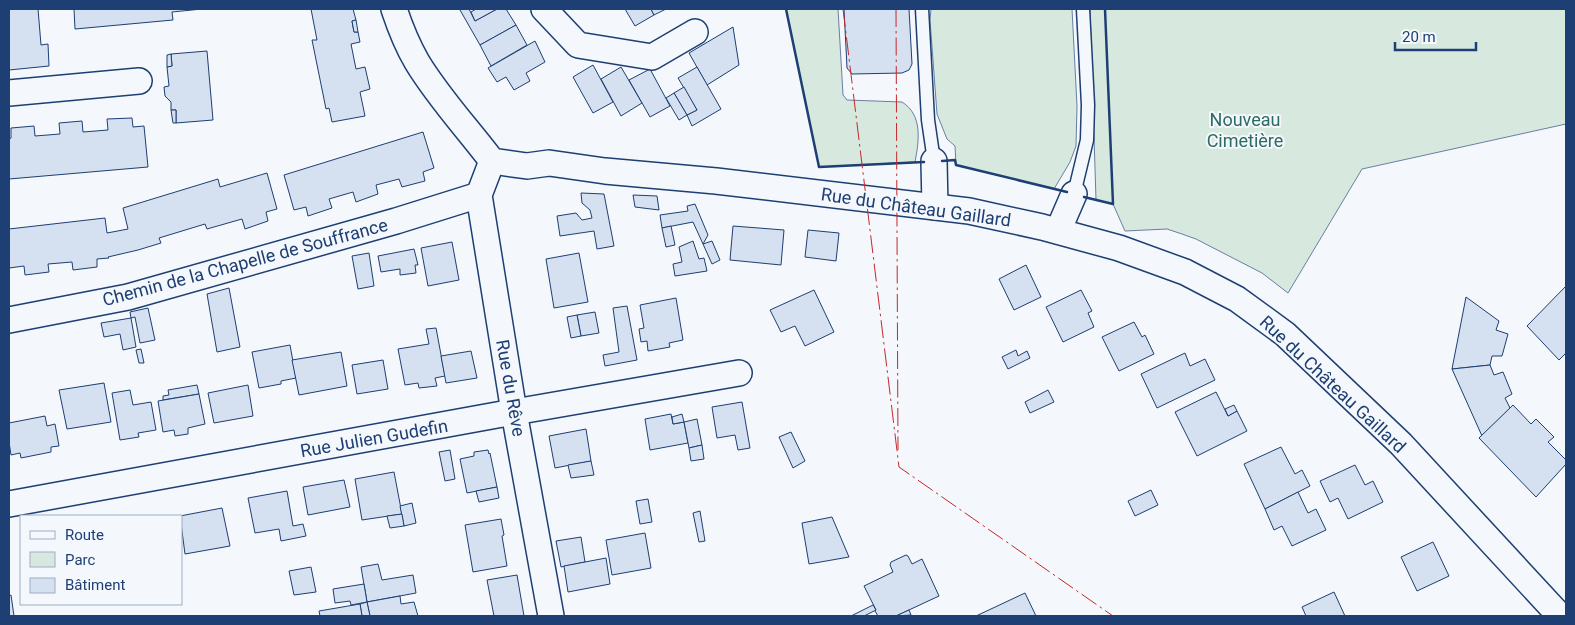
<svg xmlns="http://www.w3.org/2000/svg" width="1575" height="625" font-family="Roboto,sans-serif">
<rect width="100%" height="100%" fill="#f4f7fb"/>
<g fill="#d7e8df" stroke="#687fa3">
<path d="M786,9H838L843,95L847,100L902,102C923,115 919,141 915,162L819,167Z"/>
<path d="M931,9H1072L1077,106L1076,146L1070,162L1054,189L956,165L955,146L947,139L937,114L930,20Z"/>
<path d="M1090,9H1566V124L1362,169L1288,293L1262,273L1196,239L1182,234L1167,229L1125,231L1113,204L1096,200Z"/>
</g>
<g fill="#d5e0f0" stroke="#1d3f73">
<path d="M9,9H38L41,45L48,44L49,66L9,70Z"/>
<path d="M74,9H202L172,12L173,20L75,29Z"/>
<path d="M311,9H353L356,20L352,21L354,32H358L360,42L351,44L356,69L365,67L370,89L360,92L365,116L332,122L329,108L326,109L312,40H317Z"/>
<path d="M463,9H469L475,21L497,9H506L516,25L480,45L460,10Z"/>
<path d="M476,9H497L475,21L471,12Z"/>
<path d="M625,9H651L654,15L635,26Z"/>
<path d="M651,9H666L654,15Z"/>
<path d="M844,9H909L912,64L909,70L902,73L852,74L847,68Z"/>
<path d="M356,20L358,32H354L352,21Z"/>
<path d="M516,25L527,45L491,66L480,45Z"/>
<path d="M733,27L739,65L707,85L689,53Z"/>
<path d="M535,41L545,62L526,73L530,81L514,90L506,77L497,82L488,68Z"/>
<path d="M207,51L213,120L176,123V110H171V102L165,96L164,87L169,86L167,67L172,66L171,54Z"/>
<path d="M171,54L172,66L167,67V55Z"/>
<path d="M593,65L613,102L593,113L573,77Z"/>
<path d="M621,67L642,103L621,116L601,79Z"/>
<path d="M697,67L721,109L692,126L687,115L697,110L678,78Z"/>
<path d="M650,69L670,106L650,117L629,80Z"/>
<path d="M684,87L697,110L687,115L674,93Z"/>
<path d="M674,93L687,115L679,120L666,98Z"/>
<path d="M171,110H176V123H173Z"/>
<path d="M132,118L133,127L144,126L148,167L9,179V139L11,138V128L34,126L35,136L60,134L59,123L82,121L83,132L108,130L107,119Z"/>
<path d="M423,132L434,168L423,172L425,181L402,187L399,179L376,185L378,194L356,202L353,192L329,199L332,208L308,216L306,207L294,210L284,175Z"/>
<path d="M267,173L277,209L266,212L268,221L245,229L242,219L207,229L205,224L159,238L161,243L138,250L108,257L109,258L97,259V267L73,270L72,262L48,264L49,272L25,275L24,266L9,268V229L105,218L107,233L128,229L123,208L218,179L220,187Z"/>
<path d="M581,193L604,194L614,246L597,249L594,231L560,236L557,216L576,213L582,220L592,218L590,210L582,203Z"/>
<path d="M633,195L657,196L659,210L635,207Z"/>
<path d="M695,204L708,235L703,244L693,222L662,228L660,215L688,211L687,206Z"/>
<path d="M671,226L675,245L666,247L662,228Z"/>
<path d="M733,226L784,230L781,265L730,260Z"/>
<path d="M808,230L839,233L836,261L805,257Z"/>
<path d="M693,241L699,259L704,258L707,271L675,276L673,264L682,262L679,247Z"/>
<path d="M712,241L720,260L712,264L703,244Z"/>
<path d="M452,242L459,280L428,286L421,248Z"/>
<path d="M414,249L418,265H415L416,273L400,275V269L381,272L378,256Z"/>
<path d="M369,253L374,286L358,289L352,256Z"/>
<path d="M579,253L588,302L554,308L546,259Z"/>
<path d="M1026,265L1041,297L1014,310L999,279Z"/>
<path d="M1566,286V353L1559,360L1527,326Z"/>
<path d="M229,288L240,347L217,352L207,294Z"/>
<path d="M814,290L834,332L805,346L795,326L781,332L770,310Z"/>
<path d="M1081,290L1092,311L1088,313L1094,327L1063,342L1046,307Z"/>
<path d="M1466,297L1499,321L1496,330L1508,334L1502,356H1492L1490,365L1452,369Z"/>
<path d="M676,298L683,340L669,343L670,347L648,351L647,341L641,342L639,329L644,328L640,305Z"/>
<path d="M627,306L637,360L605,366L603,355L619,352L613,308Z"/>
<path d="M148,308L155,340L140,343L135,317L131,318L130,312Z"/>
<path d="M595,312L599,333L581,336L577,315Z"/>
<path d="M577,315L581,336L571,338L567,317Z"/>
<path d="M131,318L136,347L123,350L120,334L104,337L101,323Z"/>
<path d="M1134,322L1142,337L1145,335L1154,354L1119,371L1102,337Z"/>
<path d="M436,328L445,376L435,378L437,386L419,388L418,383L405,385L398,349L429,344L426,329Z"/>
<path d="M290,345L296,378L281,381V384L259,388L252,352Z"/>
<path d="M141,349L144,363H139L136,350Z"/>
<path d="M1016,350L1018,356L1027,351L1030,358L1008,369L1002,357Z"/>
<path d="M471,351L477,378L446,383L441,356Z"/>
<path d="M341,352L347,386L299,395L292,360Z"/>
<path d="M1185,353L1190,366L1205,359L1215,380L1157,408L1141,374Z"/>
<path d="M383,360L388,389L357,394L352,365Z"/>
<path d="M1490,365L1494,375L1503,372L1512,394L1505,398L1510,408L1482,436L1452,369Z"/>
<path d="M104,383L111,422L67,429L59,390Z"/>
<path d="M197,385L199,394L163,400V396L169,395L168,390Z"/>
<path d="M248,385L253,416L214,423L208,393Z"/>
<path d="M130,390L133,405L151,402L156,430L138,433L139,437L120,440L112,393Z"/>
<path d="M1048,390L1054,402L1030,413L1025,402Z"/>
<path d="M1216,392L1228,416L1237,411L1247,431L1197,456L1175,412Z"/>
<path d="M199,394L205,424L188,428V434L175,436L174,430L163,432L158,401Z"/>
<path d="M742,402L750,448L738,450L735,435L717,438L712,407Z"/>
<path d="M1234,405L1237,411L1228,416L1225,409Z"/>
<path d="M1513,405L1531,424L1536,419L1554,437L1548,442L1566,460V464L1536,497L1479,438Z"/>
<path d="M671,414L673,424L684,422L688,443L650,450L645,419Z"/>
<path d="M682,414L684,422L673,424L672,417Z"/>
<path d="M45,416L47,426L55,424L59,446L51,447V452L21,458L20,453L11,455L9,442V423Z"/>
<path d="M697,419L702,445L689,448L684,422Z"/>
<path d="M586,429L591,461L555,468L549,436Z"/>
<path d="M791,432L805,461L793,468L779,437Z"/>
<path d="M702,445L704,459L691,461L689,448Z"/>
<path d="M1281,447L1295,474L1302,470L1310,486L1265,509L1244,464Z"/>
<path d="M450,450L455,479L445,481L439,452Z"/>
<path d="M488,450L489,454L490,453L497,487L467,493L460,459L474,456V452Z"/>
<path d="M591,461L594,475L571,478L568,465Z"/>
<path d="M1355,465L1365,485L1373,481L1383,502L1348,519L1338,498L1330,502L1320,481Z"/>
<path d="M394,472L402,514L362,520L355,479Z"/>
<path d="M344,480L350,507L308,515L303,487Z"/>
<path d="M497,487L499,498L479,502L476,491Z"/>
<path d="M1151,490L1158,505L1135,516L1128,501Z"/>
<path d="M287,491L293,526L303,524L306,536L281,541L279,529L255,533L248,498Z"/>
<path d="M1298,492L1308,513L1316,509L1326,530L1292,546L1282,526L1274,530L1265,509Z"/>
<path d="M648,499L652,522L640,524L636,501Z"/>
<path d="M412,503L416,523L404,526L400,506Z"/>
<path d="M222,508L230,546L185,554L180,516Z"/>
<path d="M700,511L705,541L699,542L693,513Z"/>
<path d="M402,514L404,526L390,528L387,516Z"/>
<path d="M832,517L849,557L809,564L802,523Z"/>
<path d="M501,519L504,535L502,536L507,566L473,572L465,525Z"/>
<path d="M645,533L651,568L612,575L606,540Z"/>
<path d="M581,537L585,562L561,567L556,541Z"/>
<path d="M1433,542L1449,576L1417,591L1401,557Z"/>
<path d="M906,555L908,556L912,564L922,559L939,596L896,616H878L875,611L876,610L864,586L893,572L890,565L891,562Z"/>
<path d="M606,558L610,584L568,592L564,566Z"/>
<path d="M378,564L382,580L413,575L416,593L367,602L361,567Z"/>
<path d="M311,567L316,592L294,595L289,571Z"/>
<path d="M517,575L524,616H494L487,580Z"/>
<path d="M364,584L367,602L351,605L350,601L335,603L333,589Z"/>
<path d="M1334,592L1345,616H1306L1302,607Z"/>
<path d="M1025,593L1036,616H976Z"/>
<path d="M11,595L14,616H9V596Z"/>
<path d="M400,596L401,604L414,602L418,616H370L367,602Z"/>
<path d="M367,602L370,616H362L360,604Z"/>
<path d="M360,604L362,616H320L319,611Z"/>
<path d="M873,605L876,610L864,616H851Z"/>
<path d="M909,610L911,615L896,616Z"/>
</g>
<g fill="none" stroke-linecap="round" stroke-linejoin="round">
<g stroke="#1d3f73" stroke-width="15">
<g id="lane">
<path d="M922,9L928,120L934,161"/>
<path d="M1074,194L1087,140L1088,105L1083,9"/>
</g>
</g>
<g stroke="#1d3f73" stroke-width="28">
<g id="street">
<path d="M394,9C400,27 407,45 417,62C438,97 467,128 492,161L527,166L549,163L605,171L716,181L969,211L1042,227L1119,248L1185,272L1237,299L1285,334L1401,444L1560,616"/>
<path d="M544,9L578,45L652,57L695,32"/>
<path d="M9,93L139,81"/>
<path d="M492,161L479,195L514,412L551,616"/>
<path d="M934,161L935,207"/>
<path d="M1058,231L1074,194"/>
<path d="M9,320L128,297L396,221L479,195"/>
<path d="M9,504L497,415L739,373"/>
</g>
</g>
<use href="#lane" stroke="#f4f7fb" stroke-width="12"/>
<use href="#street" stroke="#f4f7fb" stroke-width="25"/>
<g stroke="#1d3f73" stroke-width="2.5">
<path d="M786,9L819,167L924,162"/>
<path d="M942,161L955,160L956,165L1067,192"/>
<path d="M1084,197L1113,204L1105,9"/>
</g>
<g stroke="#c62828" stroke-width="1" stroke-dasharray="18 4 2.5 4" stroke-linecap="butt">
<path d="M843,9L899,467L1113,616"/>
<path d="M896,9L898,450"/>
</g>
</g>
<g text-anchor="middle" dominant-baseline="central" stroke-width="4" stroke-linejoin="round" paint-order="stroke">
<g font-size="18" fill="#2c6c60" stroke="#f4f7fb">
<text x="1245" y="119">Nouveau<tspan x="1245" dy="21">Cimetière</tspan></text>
</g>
<g font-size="18" fill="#1d3f73" stroke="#f4f7fb">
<text transform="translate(916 207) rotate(8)">Rue du Château Gaillard</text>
<text transform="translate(245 262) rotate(-15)">Chemin de la Chapelle de Souffrance</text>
<text transform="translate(1333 384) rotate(43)">Rue du Château Gaillard</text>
<text transform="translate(511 388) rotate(80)">Rue du Rêve</text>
<text transform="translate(374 438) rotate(-10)">Rue Julien Gudefin</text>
</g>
</g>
<rect width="1575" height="625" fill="none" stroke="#1d3f73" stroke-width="20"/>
<rect x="20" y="515" width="162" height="90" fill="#f4f7fb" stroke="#9eadc5"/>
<rect x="30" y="531" width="25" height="8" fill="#f4f7fb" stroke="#9eadc5"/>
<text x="65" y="540" font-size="15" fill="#1d3f73">Route</text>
<rect x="30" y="552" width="25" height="15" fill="#d7e8df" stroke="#9eadc5"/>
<text x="65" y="565" font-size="15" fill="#1d3f73">Parc</text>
<rect x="30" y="578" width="25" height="15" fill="#d5e0f0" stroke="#9eadc5"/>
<text x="65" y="590" font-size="15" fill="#1d3f73">Bâtiment</text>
<path d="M1395 42v8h81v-8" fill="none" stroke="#1d3f73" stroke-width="2.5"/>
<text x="1402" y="42" font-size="15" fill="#1d3f73" stroke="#f4f7fb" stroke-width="4" paint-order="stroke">20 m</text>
</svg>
